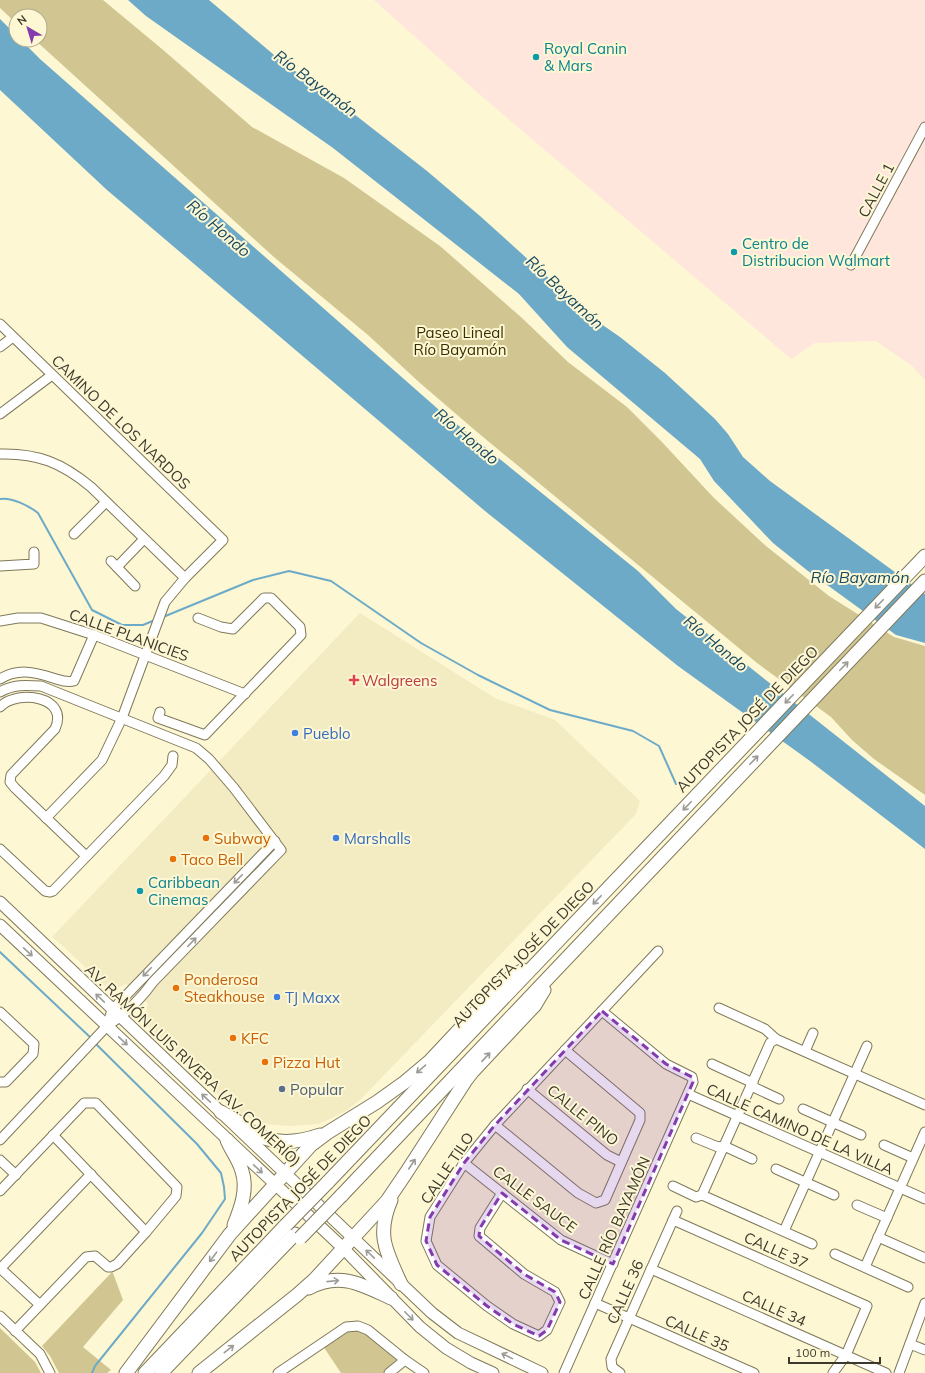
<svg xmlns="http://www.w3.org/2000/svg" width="925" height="1373" font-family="Mulish,sans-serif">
<rect width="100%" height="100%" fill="#fdf7d4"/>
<path fill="#f3ebc2" d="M360,613L495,698L555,720L640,801L636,814L359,1101L344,1112L319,1124L290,1126L264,1124L238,1113L213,1090L208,1081L149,1028L145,1016L148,1004L126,984L117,988H111L104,985L63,946L52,937Z"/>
<path fill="#ffe6dd" d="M374,0H925V380L912,366L876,341L815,343L791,359L479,94Z"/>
<g fill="#d1c691">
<path d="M0,0H103L162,49L252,127L344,178L440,246L522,318L568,362L627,407L661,441L714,498L766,546L829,596L894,637L925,646V795L874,759L852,740L831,717L757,663L477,432L420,383L368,335L275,258L35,40H40V16H16V23L0,8Z"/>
<path d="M111,1273H113L123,1300L83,1347L111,1370L107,1373H59L50,1356L42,1346Z"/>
<path d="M0,1328L35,1362L41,1373H0Z"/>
<path d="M352,1328L368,1333L396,1358L395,1364L384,1373H341L323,1346Z"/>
</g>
<g fill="#6daac8">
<path d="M128,0H209L280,60L345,107L427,171L480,216L594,319L620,337L665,373L715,419L728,434L743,457L770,481L925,594V643L896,635L808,571L773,543L714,481L700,459L567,347L519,294L333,148L146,16Z"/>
<path d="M0,19L16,35V40H21L40,59L438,409L638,571L676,609L925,806V849L810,761L678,666L485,511L107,190L0,90Z"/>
</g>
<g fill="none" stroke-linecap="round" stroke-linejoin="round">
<g stroke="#6daac8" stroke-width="2">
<path d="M0,499C12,497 29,506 38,513L92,610L122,625H143L155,620"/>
<path d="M163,617L253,580L289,571L331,581L421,643L478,675L550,710L633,731L659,746L676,784"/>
<path d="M0,952L91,1038"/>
<path d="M92,1373L95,1366L202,1233L225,1199L224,1187L221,1173L197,1144L95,1043"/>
</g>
<g stroke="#7f795a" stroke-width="11">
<g id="minor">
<path d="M851,265L925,127"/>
<path d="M0,324L223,540L185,578L165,602L122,718L102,760L46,818"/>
<path d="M0,347L13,337"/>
<path d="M0,414L52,375"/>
<path d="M0,454C38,453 62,463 91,487L185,578"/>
<path d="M74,534L106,502"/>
<path d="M111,561L135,586"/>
<path d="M0,566L34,564V552"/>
<path d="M117,567L144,539"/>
<path d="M0,621L18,618H41L94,635L245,694"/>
<path d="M0,679C18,668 34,672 53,678C60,680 66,683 74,681L94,635"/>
<path d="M0,692C13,684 26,685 41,686L196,748L209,759L234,788L281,850L153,982C140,1000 124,1015 107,1026L0,1140"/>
<path d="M0,707C17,689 70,696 55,729L11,775L10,782L15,788L86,856"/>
<path d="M160,712L158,718L205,735L301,635L300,627L271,598H264L233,629L221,627L198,618"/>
<path d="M0,849L45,891L50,892L53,891L164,776L172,765L173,756"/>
<path d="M719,1008L765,1029L776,1039L925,1105"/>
<path d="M0,1012L34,1044L33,1054L6,1082H0"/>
<path d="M107,1026L112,1010L275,841"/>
<path d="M805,1051L813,1033"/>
<path d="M712,1064L753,1083"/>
<path d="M751,1086L779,1099"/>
<path d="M527,1089L607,1155L621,1162"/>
<path d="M688,1094L925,1199"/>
<path d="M803,1109L861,1135"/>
<path d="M495,1125L578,1193L596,1203L605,1200L640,1120V1113L565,1050"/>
<path d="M53,1135L146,1232"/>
<path d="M696,1138L718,1147L724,1146L752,1159"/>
<path d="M884,1145L913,1158"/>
<path d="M0,1160L16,1175"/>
<path d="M464,1163L561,1240L613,1264"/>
<path d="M776,1169L834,1195"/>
<path d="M673,1186L696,1197L702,1195"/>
<path d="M0,1191L84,1103H96L177,1187L176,1196L146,1232L117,1264L111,1267H108L95,1256L86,1257L15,1331"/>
<path d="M502,1193L480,1228L479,1236L524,1274L555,1292L560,1302L547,1330L539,1336L513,1324L487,1306L437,1265L426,1241L430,1217L464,1163L495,1125L658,951"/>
<path d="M702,1195L770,1043L776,1039"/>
<path d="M702,1195L812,1244"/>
<path d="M857,1205L887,1218"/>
<path d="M673,1220L867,1306L846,1355L833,1373"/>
<path d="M784,1231L867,1046"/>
<path d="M878,1237L925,1258"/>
<path d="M835,1254L908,1287"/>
<path d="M865,1267L925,1132"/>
<path d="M0,1268L40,1305"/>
<path d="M1,1268L91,1174"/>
<path d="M651,1269L886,1373"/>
<path d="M595,1303L754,1373"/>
<path d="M0,1316L40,1354L50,1373"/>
<path d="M910,1344L925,1350"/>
<path d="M278,1373L346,1327L358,1326L368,1330L405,1360L424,1373"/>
<path d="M389,1373L405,1360"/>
<path d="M564,1373L693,1082L692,1077L666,1064L602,1011"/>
<path d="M620,1373L612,1367L611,1359L677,1211"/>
<path d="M899,1373L925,1303"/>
</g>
</g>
<g stroke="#7f795a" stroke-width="13">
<g id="major">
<path d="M0,902L432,1313L458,1333L542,1373"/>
<path d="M0,925L343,1248L420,1327L446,1348L471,1363L493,1373"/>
</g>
</g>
<g stroke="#7f795a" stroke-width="15">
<g id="highway">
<path d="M221,1112C228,1116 234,1119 240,1123C244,1126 246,1129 250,1131C271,1145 297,1143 320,1135"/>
<path d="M227,1140C231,1150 239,1160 242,1171C248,1189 241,1208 234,1225"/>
<path d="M327,1183L925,556"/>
<path d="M341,1196L925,581"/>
<path d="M391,1200C376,1235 386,1251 401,1284"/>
<path d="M309,1288C340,1271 363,1285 391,1298"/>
<path d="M126,1373L230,1234L311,1145L327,1133L377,1102L405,1082L430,1061L504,982L523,970"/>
<path d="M145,1373L286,1225"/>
<path d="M161,1373L295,1234"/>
<path d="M199,1373L297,1295L315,1279L387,1201L406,1173L466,1080L473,1071L535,1005L544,990"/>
</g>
</g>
<use href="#minor" stroke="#fff" stroke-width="9"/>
<use href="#major" stroke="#fff" stroke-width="11"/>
<use href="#highway" stroke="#fff" stroke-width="13"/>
<g stroke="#7f795a" stroke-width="15" stroke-linecap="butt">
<g id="highway-bridge">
<path d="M286,1225L327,1183"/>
<path d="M300,1238L341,1196"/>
</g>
</g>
<use href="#highway-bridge" stroke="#fff" stroke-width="13"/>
</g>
<defs><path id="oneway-shaft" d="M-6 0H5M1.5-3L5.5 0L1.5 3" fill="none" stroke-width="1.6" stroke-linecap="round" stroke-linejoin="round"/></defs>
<g stroke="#9e9c96">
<use href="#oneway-shaft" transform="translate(879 604) rotate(134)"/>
<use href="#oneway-shaft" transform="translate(844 666) rotate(-46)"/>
<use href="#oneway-shaft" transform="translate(789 699) rotate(134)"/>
<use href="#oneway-shaft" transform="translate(754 760) rotate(-46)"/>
<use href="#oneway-shaft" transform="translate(687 806) rotate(134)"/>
<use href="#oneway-shaft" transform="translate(238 879) rotate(134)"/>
<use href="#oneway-shaft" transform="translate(597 900) rotate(134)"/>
<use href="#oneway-shaft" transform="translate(192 942) rotate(-46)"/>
<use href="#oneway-shaft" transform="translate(28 952) rotate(43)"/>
<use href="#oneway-shaft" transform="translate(147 972) rotate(134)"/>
<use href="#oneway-shaft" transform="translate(100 998) rotate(-136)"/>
<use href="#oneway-shaft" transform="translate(123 1041) rotate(43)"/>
<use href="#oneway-shaft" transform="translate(486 1057) rotate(-47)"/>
<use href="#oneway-shaft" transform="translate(421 1069) rotate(139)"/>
<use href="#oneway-shaft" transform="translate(206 1098) rotate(-137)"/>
<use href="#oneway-shaft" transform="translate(412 1164) rotate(-57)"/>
<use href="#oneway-shaft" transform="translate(258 1169) rotate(43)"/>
<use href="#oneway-shaft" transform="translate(370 1254) rotate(-136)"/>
<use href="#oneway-shaft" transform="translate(213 1257) rotate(127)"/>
<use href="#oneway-shaft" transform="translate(333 1281) rotate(-6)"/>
<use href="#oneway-shaft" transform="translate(409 1316) rotate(45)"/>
<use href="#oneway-shaft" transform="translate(229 1349) rotate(-38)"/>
<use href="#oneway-shaft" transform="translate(507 1356) rotate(-154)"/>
</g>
<path fill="#843bad" fill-opacity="0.2" stroke="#843bad" stroke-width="3" stroke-dasharray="8 5" stroke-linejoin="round" d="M602,1011L666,1064L692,1077L693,1082L613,1264L561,1240L502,1193L480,1228L479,1236L524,1274L555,1292L560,1302L547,1330L539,1336L513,1324L487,1306L437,1265L426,1241L430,1217L464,1163L495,1125Z"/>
<g fill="#0f9aa8" stroke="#fdf7d4" stroke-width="1.5">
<circle cx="536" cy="57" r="4"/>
<circle cx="734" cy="252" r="4"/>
<circle cx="140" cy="891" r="4"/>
</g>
<path fill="#e0444e" stroke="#fdf7d4" stroke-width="1.5" d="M352 674h4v4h4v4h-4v4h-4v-4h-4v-4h4z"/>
<g fill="#3f7fe0" stroke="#fdf7d4" stroke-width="1.5">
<circle cx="295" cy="733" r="4"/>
<circle cx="336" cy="838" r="4"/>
<circle cx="277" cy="997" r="4"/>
</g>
<g fill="#e8710a" stroke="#fdf7d4" stroke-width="1.5">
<circle cx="206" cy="838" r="4"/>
<circle cx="173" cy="859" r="4"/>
<circle cx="176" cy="988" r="4"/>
<circle cx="233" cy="1038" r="4"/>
<circle cx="265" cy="1062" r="4"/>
</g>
<circle fill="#5c6f8a" stroke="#fdf7d4" stroke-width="1.5" cx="282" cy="1089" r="4"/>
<g text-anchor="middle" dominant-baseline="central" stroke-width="4" stroke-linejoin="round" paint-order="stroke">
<g font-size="15" fill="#0d838f" stroke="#fdf7d4" text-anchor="start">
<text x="544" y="48">Royal Canin<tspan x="544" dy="17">&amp; Mars</tspan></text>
<text x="742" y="243">Centro de<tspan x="742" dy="17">Distribucion Walmart</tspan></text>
<text x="148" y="882">Caribbean<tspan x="148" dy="17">Cinemas</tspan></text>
</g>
<g font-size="15" fill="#3c392c" stroke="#fdf7d4">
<text transform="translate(876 190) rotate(-62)">CALLE 1</text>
<text transform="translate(121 422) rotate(44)">CAMINO DE LOS NARDOS</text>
<text transform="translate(129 635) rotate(20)">CALLE PLANICIES</text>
<text transform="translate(747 719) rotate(-46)">AUTOPISTA JOSÉ DE DIEGO</text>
<text transform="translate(523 954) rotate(-46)">AUTOPISTA JOSÉ DE DIEGO</text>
<text transform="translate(193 1065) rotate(43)">AV. RAMÓN LUIS RIVERA (AV. COMERÍO)</text>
<text transform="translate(583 1115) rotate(39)">CALLE PINO</text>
<text transform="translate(800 1129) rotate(24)">CALLE CAMINO DE LA VILLA</text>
<text transform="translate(447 1168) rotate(-56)">CALLE TILO</text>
<text transform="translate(300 1188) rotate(-46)">AUTOPISTA JOSÉ DE DIEGO</text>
<text transform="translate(535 1199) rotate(37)">CALLE SAUCE</text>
<text transform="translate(614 1228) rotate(-66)">CALLE RÍO BAYAMÓN</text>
<text transform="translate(776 1250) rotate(24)">CALLE 37</text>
<text transform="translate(625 1292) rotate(-66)">CALLE 36</text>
<text transform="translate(774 1308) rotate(24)">CALLE 34</text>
<text transform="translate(697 1333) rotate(24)">CALLE 35</text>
</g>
<g font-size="15" fill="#372f00" stroke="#fdf7d4">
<text x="460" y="332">Paseo Lineal<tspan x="460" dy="17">Río Bayamón</tspan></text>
</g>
<g font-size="15" fill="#be3a42" stroke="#fdf7d4" text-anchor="start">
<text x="362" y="680">Walgreens</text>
</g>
<g font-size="15" fill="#366cbe" stroke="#fdf7d4" text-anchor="start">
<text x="303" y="733">Pueblo</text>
<text x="344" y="838">Marshalls</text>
<text x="285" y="997">TJ Maxx</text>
</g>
<g font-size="15" fill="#c56008" stroke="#fdf7d4" text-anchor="start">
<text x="214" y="838">Subway</text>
<text x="181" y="859">Taco Bell</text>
<text x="184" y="979">Ponderosa<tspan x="184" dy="17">Steakhouse</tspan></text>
<text x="241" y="1038">KFC</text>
<text x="273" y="1062">Pizza Hut</text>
</g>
<g font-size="15" fill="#4e5e75" stroke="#fdf7d4" text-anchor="start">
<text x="290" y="1089">Popular</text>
</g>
<g font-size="16" font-style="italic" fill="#184a5f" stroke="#fdf7d4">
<text transform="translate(316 83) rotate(37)">Río Bayamón</text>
<text transform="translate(219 228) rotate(41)">Río Hondo</text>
<text transform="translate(565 292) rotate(43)">Río Bayamón</text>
<text transform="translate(467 436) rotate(40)">Río Hondo</text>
<text x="860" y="577">Río Bayamón</text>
<text transform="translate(716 643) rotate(40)">Río Hondo</text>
</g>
</g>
<g transform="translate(28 28) rotate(322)"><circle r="19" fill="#fdf7d4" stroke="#b0ab91"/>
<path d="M0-3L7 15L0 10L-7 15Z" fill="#843bad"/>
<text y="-6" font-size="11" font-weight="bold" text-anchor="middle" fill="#3c392c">N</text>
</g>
<path d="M789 1357v6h91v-6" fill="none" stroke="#3c392c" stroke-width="2"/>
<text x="795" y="1357" font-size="12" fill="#3c392c" stroke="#fdf7d4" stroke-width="3" paint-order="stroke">100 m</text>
</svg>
